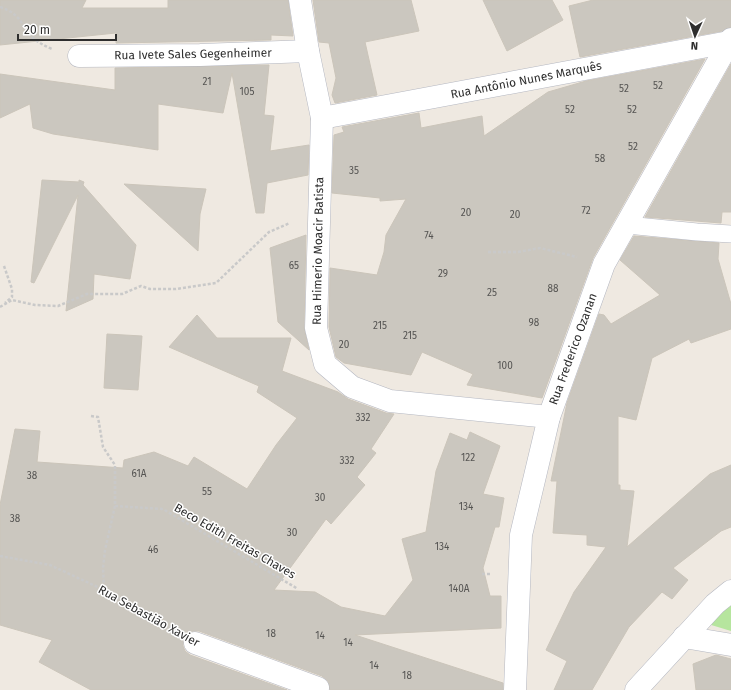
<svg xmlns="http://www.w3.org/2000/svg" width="731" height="690" font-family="'Fira Sans',sans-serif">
<rect width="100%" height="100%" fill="#efe9e1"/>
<path fill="#b6e59e" d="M731,598V631L708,624Z"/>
<g fill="#cbc7bf" stroke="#cbc5ba">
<path d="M0,0H86L82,8H168V0H288L293,36L271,35V40L116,43V33L0,45Z"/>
<path d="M313,0H411L419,31L365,42L377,95L335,103L332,95L336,78L329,43L319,42Z"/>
<path d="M483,0H552L563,20L507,51Z"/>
<path d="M593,0H731V27L722,31L580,57L569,6Z"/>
<path d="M705,59L593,258L542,398L467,385L473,374L422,352L411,375L344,363L336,357L329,327L330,268L377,275L384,252L386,235L406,199L380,201V198L332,193L334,135L344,132L342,127L419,113L421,128L482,116L484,136L548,92L586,81Z"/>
<path d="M731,64V212H722L721,223L645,217Z"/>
<path d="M269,65L264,115L274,116L270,151L309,145L308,175L267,183L264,213H256L232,73L223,113L158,104V150L53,134L33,128L30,104L0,118V74L115,90V68Z"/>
<path d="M42,180L79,182V180L84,182L83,185L136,245L130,279L94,274L93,299L66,311L78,195L34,283L31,282Z"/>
<path d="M124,184L206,189L200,214L198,251Z"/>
<path d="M306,235L304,328L309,350L278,322L270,248Z"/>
<path d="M634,236L719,243L718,259L731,304V329L691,343L689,339L652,358L636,420L618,416V485H620V490L634,491L627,547L710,474L731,465V527L721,531L673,568L688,580L672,599L662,592L629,627L592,690H554L567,661L546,650L574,592L606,547L587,545V535L553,533L557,481H551L567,403L599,314L604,315L611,324L660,295L620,260Z"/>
<path d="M197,315L217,338H291L282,371L338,392L348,399L386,413L394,414L371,449L376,453L357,477L365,485L331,524L326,519L274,590L315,592L341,607L385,616L413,580L402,539L426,532L436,471L450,433L467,440L470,432L500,446L483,494L504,498L499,527H495L483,568L490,596H501V628L355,635L503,683V690H330L328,681L322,676L199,631H193L187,633L183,639V646L185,651L190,655L287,690H91L39,662L52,640L0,625V505L15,429L40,431L37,462L123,468L124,460L154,452L188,466L194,457L247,489L276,445L297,418L257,392L259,386L169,347Z"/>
<path d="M107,334L142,336L138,390L104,388Z"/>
<path d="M716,655L731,659V690H696L693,664Z"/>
</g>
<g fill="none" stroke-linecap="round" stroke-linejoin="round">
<g stroke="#b4b7c1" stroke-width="18">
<path id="lane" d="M627,225L697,232L731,234"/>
</g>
<g stroke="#b4b7c1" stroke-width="23">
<g id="street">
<path d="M300,0L308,51L322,118L316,328L325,364L352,387L390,401L549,417"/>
<path d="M79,56L200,55L308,51"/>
<path d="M322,118L729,42"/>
<path d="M684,637L731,645"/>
<path d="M195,643L318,688L317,690"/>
<path d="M515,690L521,535L549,417L604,264L731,39"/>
<path d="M636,690L715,604L731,591"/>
</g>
</g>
<g stroke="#c9c9c9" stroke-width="2.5" stroke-dasharray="3 2" stroke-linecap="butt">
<path d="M0,7C23,15 19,24 33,38C39,43 45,46 52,49"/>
<path d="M488,252H518L540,248L577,257"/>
<path d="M4,266L12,289V297L5,303"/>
<path d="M0,307L12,300L35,305L58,306L87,294H122L141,286L150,289H176L216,283L269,232L290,223"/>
<path d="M91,416L98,417L103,447L115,465V506L105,550L103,568L104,590"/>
<path d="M115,506L163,509L298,589"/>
<path d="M0,556L50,565L104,590L171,628"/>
<path d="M482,574H491"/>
</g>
<use href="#lane" stroke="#fff" stroke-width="17"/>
<use href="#street" stroke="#fff" stroke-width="22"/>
</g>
<g text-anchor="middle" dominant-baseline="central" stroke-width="3" stroke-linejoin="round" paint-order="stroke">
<g font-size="10" fill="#555452">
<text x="207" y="82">21</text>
<text x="658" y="86">52</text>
<text x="624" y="89">52</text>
<text x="247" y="92">105</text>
<text x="570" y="110">52</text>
<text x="632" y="110">52</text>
<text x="633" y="147">52</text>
<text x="600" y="159">58</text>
<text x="354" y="171">35</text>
<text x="586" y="211">72</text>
<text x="466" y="213">20</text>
<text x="515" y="215">20</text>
<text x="429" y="236">74</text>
<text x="294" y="266">65</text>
<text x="443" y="274">29</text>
<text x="553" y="289">88</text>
<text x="492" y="293">25</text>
<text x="534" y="323">98</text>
<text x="380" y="326">215</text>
<text x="410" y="336">215</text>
<text x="344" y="345">20</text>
<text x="505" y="366">100</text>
<text x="363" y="418">332</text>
<text x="468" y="458">122</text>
<text x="347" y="461">332</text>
<text x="139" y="474">61A</text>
<text x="32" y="476">38</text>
<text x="207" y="492">55</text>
<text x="320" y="498">30</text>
<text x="466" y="507">134</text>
<text x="15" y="519">38</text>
<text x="292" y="533">30</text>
<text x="442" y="547">134</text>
<text x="153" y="550">46</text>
<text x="459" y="589">140A</text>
<text x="271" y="634">18</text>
<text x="320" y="636">14</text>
<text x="348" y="643">14</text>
<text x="374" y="666">14</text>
<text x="407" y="676">18</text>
</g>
<g font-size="12" fill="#2e2e2e" stroke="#fff">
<text transform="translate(193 54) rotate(-1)">Rua Ivete Sales Gegenheimer</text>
<text transform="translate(526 80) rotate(-11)">Rua Antônio Nunes Marquês</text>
<text transform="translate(318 251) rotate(-89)">Rua Himerio Moacir Batista</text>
<text transform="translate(573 349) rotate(-70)">Rua Frederico Ozanan</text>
<text transform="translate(235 541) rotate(30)">Beco Edith Freitas Chaves</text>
<text transform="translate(149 616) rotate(29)">Rua Sebastião Xavier</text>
</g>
</g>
<g transform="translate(695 36) rotate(183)" stroke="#ffffff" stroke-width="3" paint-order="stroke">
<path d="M0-3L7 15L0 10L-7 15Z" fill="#2e2e2e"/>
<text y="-6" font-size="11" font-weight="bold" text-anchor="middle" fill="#2e2e2e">N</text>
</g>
<path d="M18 34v6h98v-6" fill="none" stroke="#2e2e2e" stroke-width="2"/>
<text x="24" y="34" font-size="12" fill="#2e2e2e" stroke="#ffffff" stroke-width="3" paint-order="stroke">20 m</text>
</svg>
